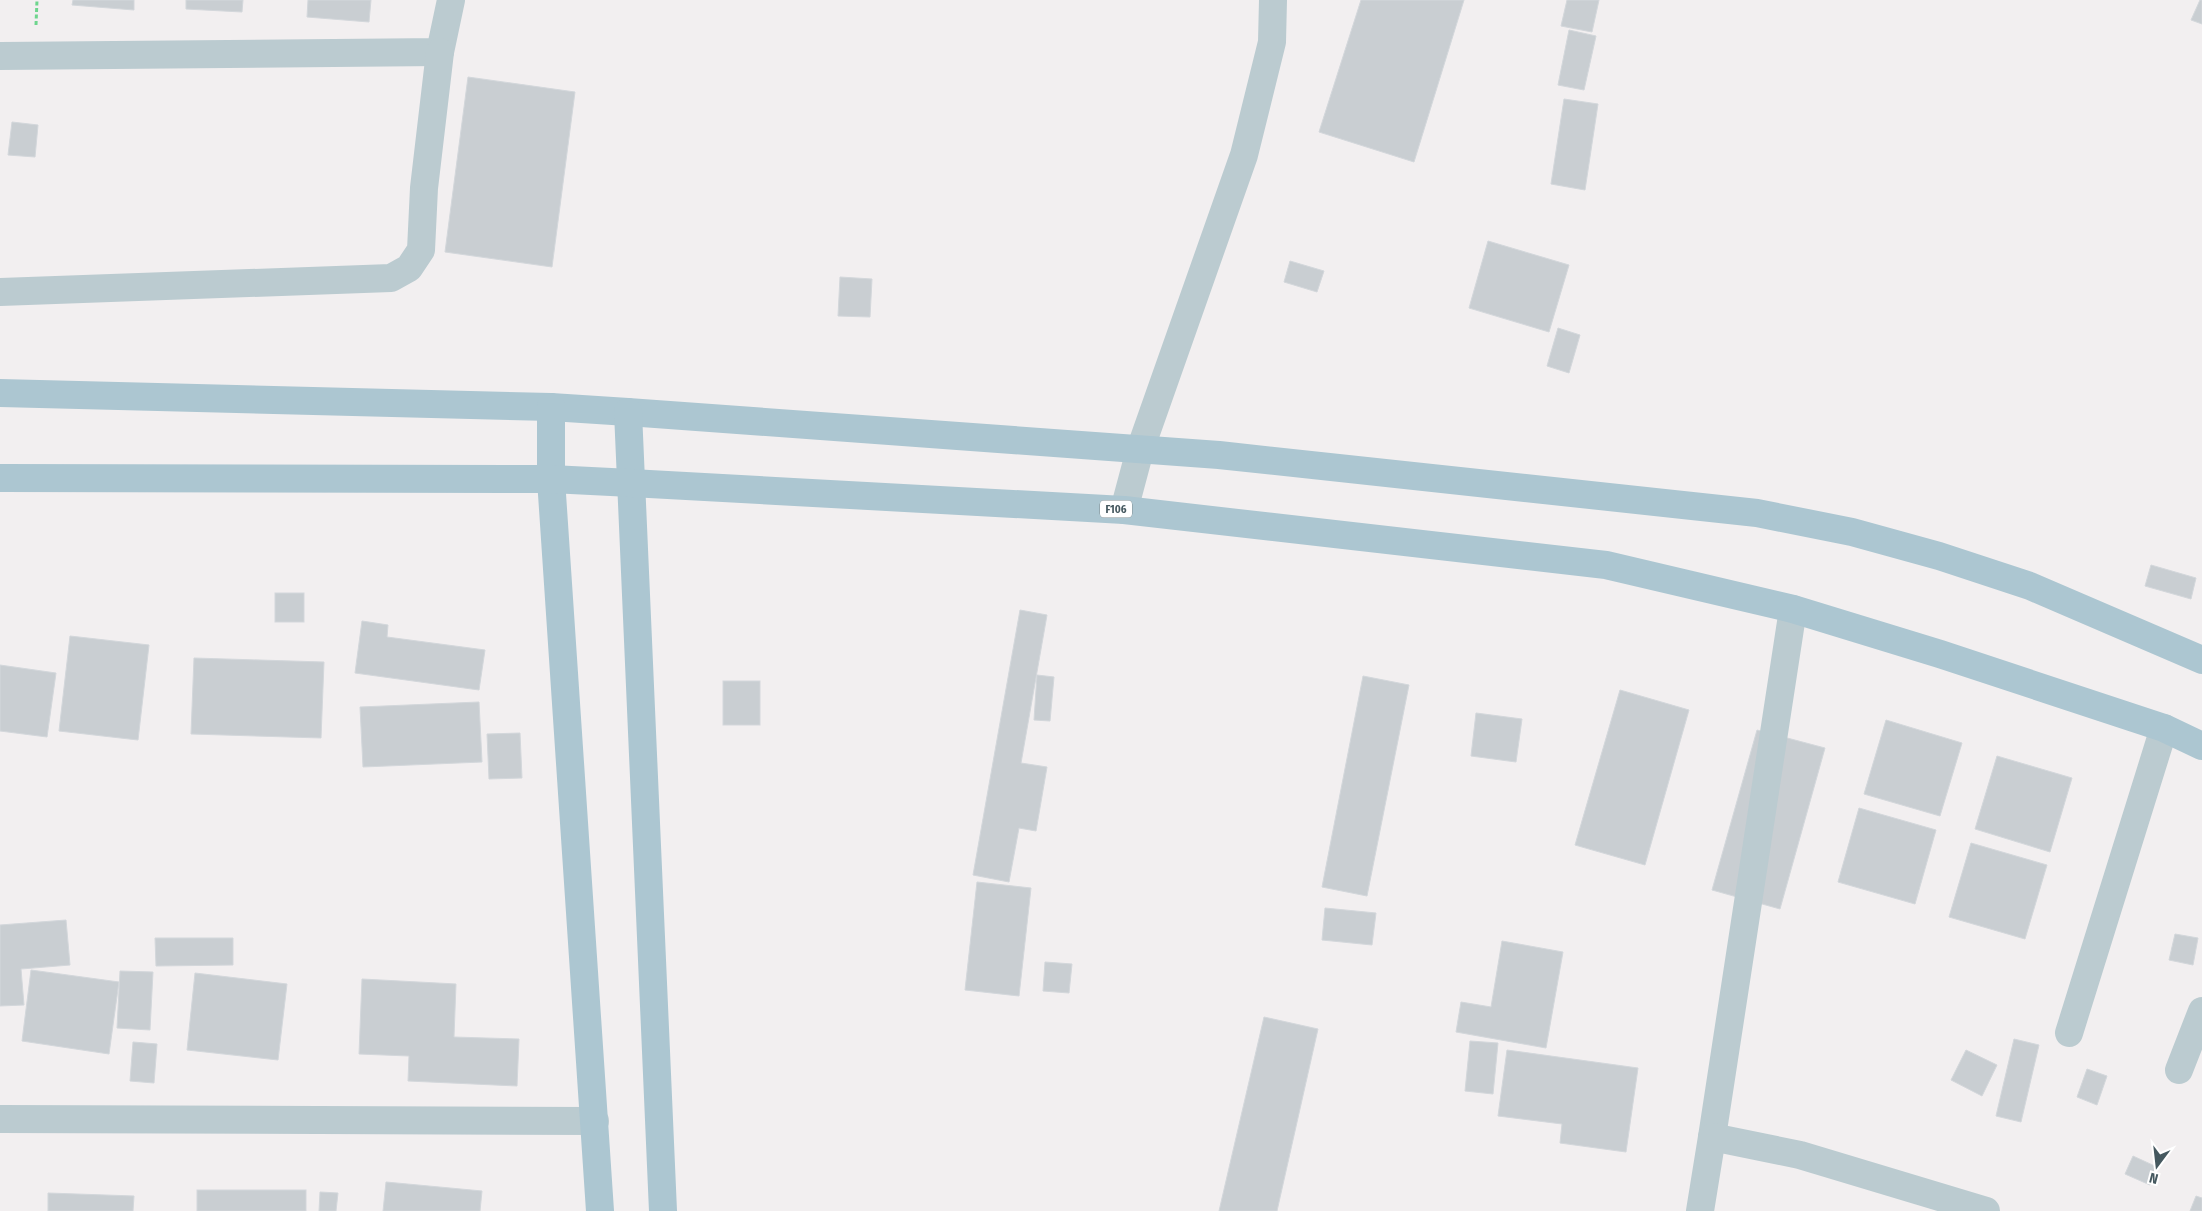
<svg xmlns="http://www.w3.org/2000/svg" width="2202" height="1211" font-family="'Fira Sans Condensed',sans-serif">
<rect width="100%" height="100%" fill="#f2eff0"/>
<g fill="#c9ced2" stroke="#d3d7db">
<path d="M73,0H134V10L72,5Z"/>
<path d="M186,0H243L242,12L186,9Z"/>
<path d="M308,0H371L369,22L307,17Z"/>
<path d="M1361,0H1464L1414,162L1319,132Z"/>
<path d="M1567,0H1599L1592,32L1561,26Z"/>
<path d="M2200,0H2202V24L2191,20Z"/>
<path d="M1569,30L1596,36L1584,90L1558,85Z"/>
<path d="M468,77L575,92L552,267L445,252Z"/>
<path d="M1564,99L1598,104L1585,190L1551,184Z"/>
<path d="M12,122L38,125L35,157L8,155Z"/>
<path d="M1488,241L1569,265L1549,332L1469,308Z"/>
<path d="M1290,261L1324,271L1317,292L1284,282Z"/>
<path d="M840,277L872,279L870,317L838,316Z"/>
<path d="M1558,328L1580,335L1569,373L1547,366Z"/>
<path d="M2151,565L2196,578L2191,599L2145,586Z"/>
<rect x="275" y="593" width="29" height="29"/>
<path d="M1020,610L1047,615L1021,763L1047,767L1036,831L1019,828L1009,882L973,875Z"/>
<path d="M362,621L388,625L387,637L485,650L479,690L355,673Z"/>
<path d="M70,636L149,645L138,740L59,731Z"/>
<path d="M194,658L324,662L321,738L191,734Z"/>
<path d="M0,665L56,673L47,737L0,731Z"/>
<path d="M1037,675L1054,677L1050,721L1034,720Z"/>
<path d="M1363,676L1409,685L1367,896L1322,887Z"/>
<rect x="723" y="681" width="37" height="44"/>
<path d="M1620,690L1689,710L1645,865L1575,845Z"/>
<path d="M479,702L482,762L363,767L360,707Z"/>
<path d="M1476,713L1522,719L1516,762L1471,756Z"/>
<path d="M1886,720L1962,743L1940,816L1864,794Z"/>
<path d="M1757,730L1825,748L1780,909L1712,890Z"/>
<path d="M520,733L522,778L489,779L487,734Z"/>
<path d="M1997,756L2072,778L2050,852L1975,829Z"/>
<path d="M1859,808L1936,830L1915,904L1838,882Z"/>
<path d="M1971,843L2047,865L2025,939L1949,917Z"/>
<path d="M977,882L1031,888L1019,996L965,990Z"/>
<path d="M1325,908L1376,913L1372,945L1322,940Z"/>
<path d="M66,920L70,965L21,969L24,1005L0,1006V925Z"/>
<path d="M2175,934L2198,938L2193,965L2169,960Z"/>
<path d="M155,938H233V965L156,966Z"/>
<path d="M1502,941L1563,952L1546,1048L1456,1032L1461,1002L1491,1007Z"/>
<path d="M1045,962L1072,964L1069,993L1043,991Z"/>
<path d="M31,970L119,982L109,1054L22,1041Z"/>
<path d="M120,971L153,972L150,1030L117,1028Z"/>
<path d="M195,973L287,984L278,1060L187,1050Z"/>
<path d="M362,979L456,984L454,1037L519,1039L517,1086L408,1081L409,1056L359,1054Z"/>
<path d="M1264,1017L1318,1029L1277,1211H1219Z"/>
<path d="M2014,1039L2039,1045L2021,1122L1996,1116Z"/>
<path d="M1470,1041L1498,1043L1493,1094L1465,1091Z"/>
<path d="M133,1042L157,1044L154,1083L130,1081Z"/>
<path d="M1507,1050L1638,1068L1626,1152L1560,1143L1562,1124L1498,1116Z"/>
<path d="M1966,1050L1997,1065L1982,1096L1951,1080Z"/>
<path d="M2087,1069L2107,1076L2097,1105L2077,1097Z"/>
<path d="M2133,1156L2157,1167L2150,1185L2125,1174Z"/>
<path d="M386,1182L482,1191L480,1211H383Z"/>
<rect x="197" y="1190" width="109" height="21"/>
<path d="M320,1192L338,1193L336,1211H319Z"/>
<path d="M48,1193L134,1196L133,1211H48Z"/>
<path d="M2196,1196L2202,1198V1211H2190Z"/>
</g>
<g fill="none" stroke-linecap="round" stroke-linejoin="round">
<path stroke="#6ed58d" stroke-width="3" stroke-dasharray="4 2.5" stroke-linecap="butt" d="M36,25L37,0"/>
<g stroke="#bbcbd0" stroke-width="28">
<path d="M0,56L440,52L451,0"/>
<path d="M0,292L391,278L409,268L421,250L424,188L440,52"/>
<path d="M1124,510L1140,450L1244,155L1272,42L1273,0"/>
<path d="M2069,1033L2164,728"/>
<path d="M2179,1070L2202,1011"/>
<path d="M0,1119L595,1121"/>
<path d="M1712,1137L1793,609"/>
<path d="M1700,1211L1712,1137L1800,1155L1986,1211"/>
</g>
<g stroke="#acc6d1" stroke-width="28">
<path d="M0,393L551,407L628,412L1219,455L1757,513L1852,532L1939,556L2030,586L2202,660"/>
<path d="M551,407V479L600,1211"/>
<path d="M628,412L663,1211"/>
<path d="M0,478L551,479L631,483L1124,510L1606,565L1793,609L1940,654L2164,728L2202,746"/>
</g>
</g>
<g text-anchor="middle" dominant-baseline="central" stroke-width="5" stroke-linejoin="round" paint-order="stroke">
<rect fill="#fff" stroke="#7d8a8f" stroke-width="1" x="1100" y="500.5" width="32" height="17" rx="4"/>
<g font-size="11" font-weight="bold" fill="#45585f">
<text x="1116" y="509">F106</text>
</g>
</g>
<g transform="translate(2157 1166) rotate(195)" stroke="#ffffff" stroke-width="4" paint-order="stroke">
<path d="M0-4L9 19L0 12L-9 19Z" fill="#45585f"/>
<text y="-8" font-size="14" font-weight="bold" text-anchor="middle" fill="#45585f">N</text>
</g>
</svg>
